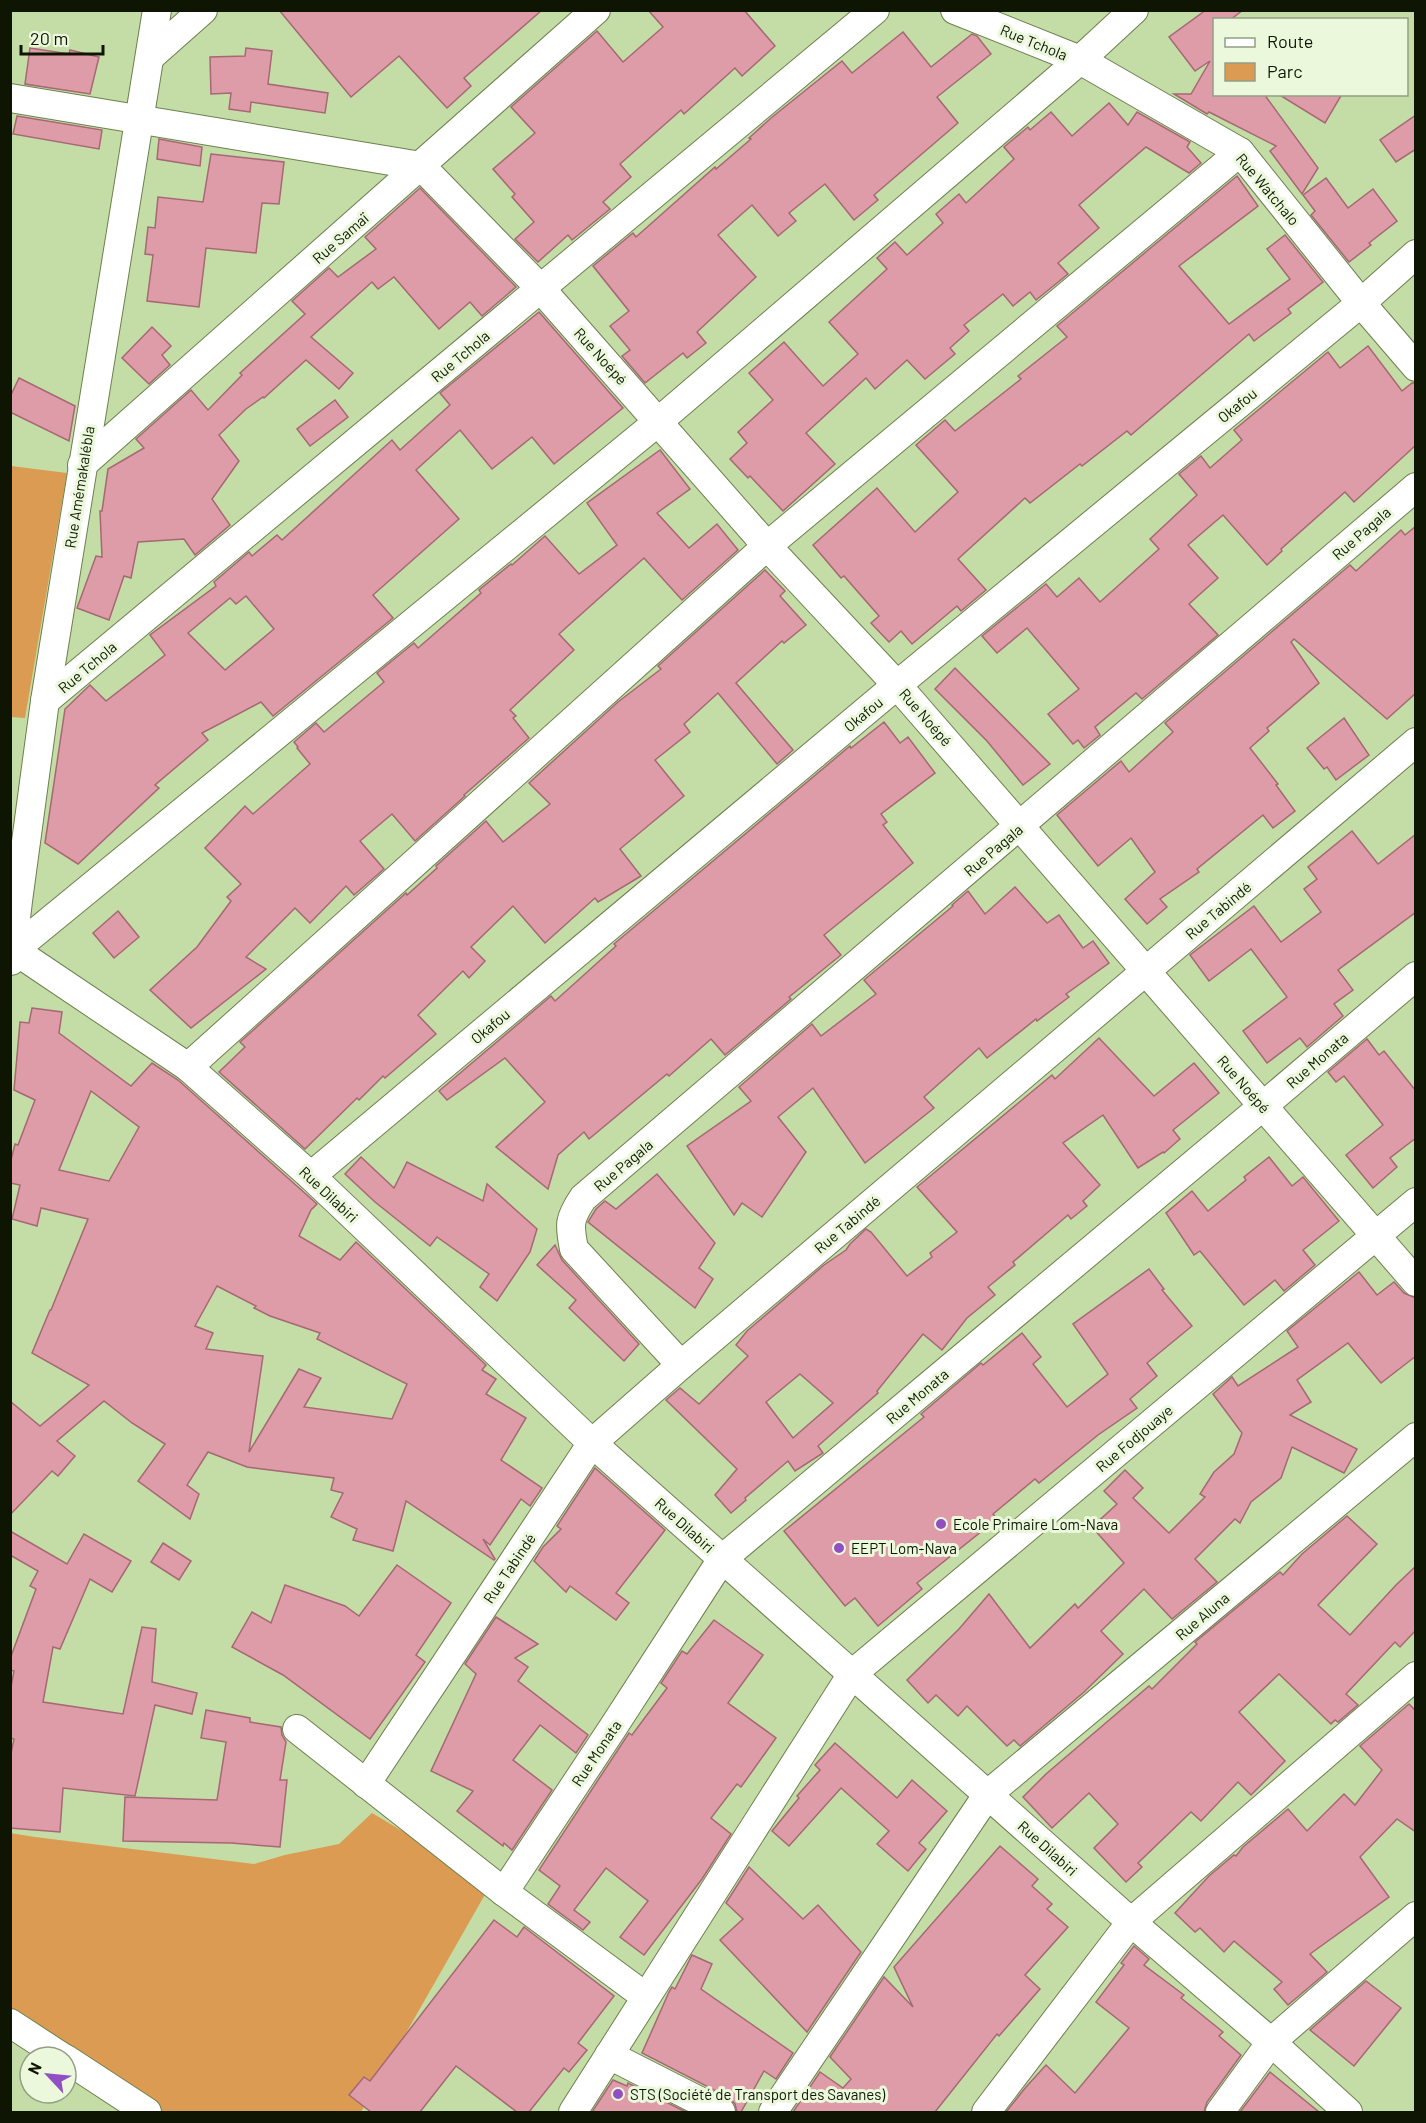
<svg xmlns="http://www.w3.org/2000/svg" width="1426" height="2123" font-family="Barlow,sans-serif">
<rect width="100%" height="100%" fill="#c4dca5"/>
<g fill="#dc9b52">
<path d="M11,466L67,473L25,718L11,717Z"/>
<path d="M372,1813L491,1884L361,2112H144L11,2023L10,1833L35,1837L254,1864L285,1855L339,1844Z"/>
</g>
<g fill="#dd9ca8" stroke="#a56874" stroke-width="1.5" fill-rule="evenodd">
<path d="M279,10H542L464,78L471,86L447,108L399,56L351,97Z"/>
<path d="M648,10H744L775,46L742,76L735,68L684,114L681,110L620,164L631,177L603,202L610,209L572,240L568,235L538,262L515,239L534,222L512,197L515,194L493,169L535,133L511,107L597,31L623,62L663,27Z"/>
<path d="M1206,10H1243L1230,20H1215V94H1264L1318,168L1302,194L1270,151L1276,146L1209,112L1207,114L1174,94H1191L1210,61L1195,71L1169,37Z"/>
<path d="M903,32L931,67L972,34L977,36L991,54L937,97L958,123L874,195L878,200L854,220L825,184L789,213L796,221L778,236L752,205L718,235L756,277L697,332L706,343L687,358L683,353L645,383L622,356L630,350L610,326L629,311L593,266L633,233L636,237L715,167L716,169L751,139L749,138L771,118L842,61L852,73Z"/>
<path d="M30,48L69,54L70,50L99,57L90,94L25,84Z"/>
<path d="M246,48L272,51L268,84L328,93L325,113L251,102L250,112L229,109L231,93L211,94L210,57L245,56Z"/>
<path d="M1278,94H1342L1325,123Z"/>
<path d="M1109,103L1128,125L1137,112L1190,142L1187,147L1201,163L1189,173L1146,147L1079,205L1099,228L1058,263L1068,274L1036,300L1030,292L1013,306L1003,294L964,325L969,331L950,348L955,354L925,379L907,360L875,389L866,378L806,433L835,464L783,511L750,476L748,478L730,459L747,443L738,432L773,400L749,373L784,342L823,386L858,354L829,322L887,269L877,258L895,242L907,255L943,223L936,214L959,194L966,203L1014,159L1004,147L1028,127L1030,130L1051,112L1072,136Z"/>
<path d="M1416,115V149L1396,162L1380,140Z"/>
<path d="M17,116L102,130L99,149L13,134Z"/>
<path d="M159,139L202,147L200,166L157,159Z"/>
<path d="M211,154L284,162L279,204L262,203L256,253L206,248L199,307L147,301L153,255L145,254L148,227L155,228L158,197L203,202Z"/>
<path d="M1237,176L1258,206L1179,266L1229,324L1290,279L1267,249L1285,235L1323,282L1288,309L1291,313L1254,341L1249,334L1131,435L1127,431L1082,466L1080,464L1030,503L1025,498L958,559L986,590L961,611L957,606L912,644L901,631L889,642L871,623L879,616L844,576L841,578L813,545L877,488L915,532L958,492L916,445L945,420L955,431L1021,379L1018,376L1067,337L1057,326Z"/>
<path d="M1326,178L1348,208L1373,189L1397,221L1369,243L1371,245L1349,262L1311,215L1315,211L1303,195Z"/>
<path d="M420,188L516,287L482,316L470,302L439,329L394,277L378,289L372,282L311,337L353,373L339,389L306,360L264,398L263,397L246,409L219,435L239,461L212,499L230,525L195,555L184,539L138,542L131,578L124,576L109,620L77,608L96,556L102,557L100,511H102L108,469L144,448L136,439L191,390L208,410L242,375L240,373L305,314L292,301L329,268L338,277L376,249L365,237Z"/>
<path d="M539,312L623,408L554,464L532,437L492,469L460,430L416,470L459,519L373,595L393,618L273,716L261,702L202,733L208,740L155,785L159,788L78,864L45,843L65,709L90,685L106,701L165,655L150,635L216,586L214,582L249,552L252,556L277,535L282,540L392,440L400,450L450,405L440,393ZM246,596L274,629L225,670L188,633L230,598L236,604Z"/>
<path d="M152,327L171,346L162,355L170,365L149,384L122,358Z"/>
<path d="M1368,346L1402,391L1412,383H1416V445L1354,502L1345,492L1281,549L1282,551L1267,565L1223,515L1188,545L1218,578L1189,604L1218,635L1142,699L1136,693L1095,727L1100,735L1084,748L1078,740L1073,744L1048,714L1079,689L1027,628L997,653L982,636L1046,584L1057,597L1079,578L1100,602L1159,549L1150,539L1197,495L1179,474L1201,456L1210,468L1242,440L1234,430L1328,352L1340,368Z"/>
<path d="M19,378L75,406L69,441L10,412V397Z"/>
<path d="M335,400L348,417L310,446L297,429Z"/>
<path d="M660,450L690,489L657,513L689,548L717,524L738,550L682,600L644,558L559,634L574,650L510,710L516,716L513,718L529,738L464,795L465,796L415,841L392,814L360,841L384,869L354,895L346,886L310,923L295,908L246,957L266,969L191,1028L150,990L197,947L231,901L227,897L241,884L205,848L245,806L253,814L310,764L297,748L298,747L294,742L316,723L324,732L384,682L377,673L414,643L418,648L481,593L479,590L511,564L512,565L545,536L579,574L617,545L587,503Z"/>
<path d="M1416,526V693L1387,719L1294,639L1291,642L1319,683L1267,728L1269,731L1250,748L1278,784L1276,785L1295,811L1273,828L1263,815L1197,869L1199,872L1160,899L1167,907L1147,924L1125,899L1155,872L1131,838L1098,866L1057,815L1121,761L1129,772L1173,732L1165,723L1350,565L1356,571L1401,530L1405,535Z"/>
<path d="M765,570L785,591L780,596L806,625L784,643L782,641L736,683L793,750L777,764L718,693L684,724L690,732L655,760L684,796L620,849L641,876L598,902L595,898L545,943L513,906L471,947L485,961L469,978L463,971L418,1015L436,1034L385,1078L383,1076L359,1100L357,1098L305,1149L219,1072L245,1047L240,1042L406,893L407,895L437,868L436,866L486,821L503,842L550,804L529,783L618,702L661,669L658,666Z"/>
<path d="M955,668L1050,764L1023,785L987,741L935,689Z"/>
<path d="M1344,718L1369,755L1336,780L1327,767L1324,769L1307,748Z"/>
<path d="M884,722L900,743L908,737L935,773L881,814L887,822L883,825L913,863L824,935L841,955L789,997L791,999L725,1055L711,1039L669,1076L667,1074L589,1139L584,1132L558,1155L548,1189L496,1147L545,1102L505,1058L447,1100L439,1091L551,996L555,1001L616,946L614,944L850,746L851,748Z"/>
<path d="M1352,831L1378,864L1416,834V912L1338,970L1353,990L1334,1004L1343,1016L1307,1047L1300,1038L1267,1063L1243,1031L1287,997L1251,949L1209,981L1190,955L1254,906L1281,942L1321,912L1304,889L1317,879L1308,867Z"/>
<path d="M1015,887L1047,923L1059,915L1083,948L1093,941L1109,963L1066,994L1069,997L1037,1021L1036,1019L987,1058L979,1048L924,1097L934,1108L865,1163L813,1088L778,1117L806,1152L762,1217L742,1203L734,1215L687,1146L751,1101L739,1087L812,1024L821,1036L876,994L864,980L953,906L952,905L968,891L985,914Z"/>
<path d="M118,911L139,937L114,958L93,933Z"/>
<path d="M32,1008L62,1012L59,1033L131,1086L152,1063L178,1080L317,1204L311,1210L299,1236L340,1260L356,1242L486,1365L482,1370L496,1379L486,1394L526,1418L501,1460L542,1488L530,1506L521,1499L490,1545L483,1539L495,1559L494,1560L406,1501L393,1551L353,1540L357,1529L331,1517L343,1493L331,1490L334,1478L247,1467L208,1452L187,1485L199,1494L190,1519L138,1481L165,1444L132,1423L104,1401L57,1441L75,1456L58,1476L52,1471L10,1515V1401L40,1426L89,1385L32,1353L50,1310H51L88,1219L41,1208L37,1226L12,1219L20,1185L10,1183V1164L15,1144L18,1145L35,1100L14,1090L20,1022L29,1023ZM91,1091L139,1127L109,1181L59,1170ZM217,1286L256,1306L254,1308L270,1316L320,1333L317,1339L407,1384L392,1419L304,1407L321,1378L299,1369L249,1452L263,1356L206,1349L213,1333L195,1326Z"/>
<path d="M1099,1038L1154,1096L1194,1063L1219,1093L1173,1130L1180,1139L1164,1153L1163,1152L1138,1168L1103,1115L1063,1143L1100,1185L1083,1201L1087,1206L1071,1219L1068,1215L1013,1262L1015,1265L988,1287L995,1295L967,1318L942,1350L923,1334L877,1391L878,1393L818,1446L823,1453L795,1471L788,1461L745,1498L746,1500L731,1513L715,1495L737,1469L666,1400L680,1388L699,1404L748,1356L736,1345L747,1331L824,1265L846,1250L850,1244L866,1229L871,1232L907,1276L932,1257L930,1253L957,1232L917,1187L1052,1075L1055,1079ZM800,1374L833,1403L793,1438L766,1402Z"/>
<path d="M1367,1039L1379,1055L1384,1051L1416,1091V1138L1390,1158L1397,1167L1373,1188L1346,1155L1383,1125L1344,1076L1336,1082L1328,1072Z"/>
<path d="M361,1157L394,1188L407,1162L483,1201L487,1184L537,1229L530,1252L497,1301L480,1287L489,1274L437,1237L430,1246L375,1202L345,1174Z"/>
<path d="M1269,1157L1292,1186L1303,1177L1339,1221L1303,1250L1315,1265L1284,1291L1275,1280L1244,1305L1200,1251L1194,1255L1166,1213L1192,1191L1208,1211L1246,1180L1244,1177Z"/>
<path d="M657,1174L715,1243L699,1268L713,1279L695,1308L588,1222L596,1209L605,1201L616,1209Z"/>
<path d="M555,1245L562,1260L639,1344L624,1361L569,1308L576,1300L537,1265Z"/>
<path d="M1149,1269L1164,1289L1162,1290L1192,1326L1147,1363L1157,1376L1130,1399L1137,1408L1098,1435L1039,1483L1035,1479L993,1514L997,1519L917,1583L922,1589L878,1626L855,1598L845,1606L784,1531L924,1417L921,1414L981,1363L983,1365L1022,1333L1041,1357L1033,1364L1067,1407L1108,1374L1073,1324Z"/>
<path d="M1359,1272L1377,1295L1394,1282L1404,1293L1416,1298V1356L1381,1383L1348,1343L1297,1380L1311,1402L1290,1415L1357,1449L1344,1473L1292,1447L1281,1478L1251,1502L1240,1523L1235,1519L1195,1559L1217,1582L1172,1619L1144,1589L1101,1631L1123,1654L1084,1692L1020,1746L1014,1740L1007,1746L967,1706L958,1716L936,1695L928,1703L907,1680L959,1629L989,1594L1030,1648L1075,1604L1078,1608L1124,1563L1092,1527L1117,1504L1104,1491L1125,1470L1143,1488L1133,1498L1169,1533L1205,1497L1200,1494L1214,1472L1234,1454L1242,1433L1213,1394L1232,1377L1238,1386L1298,1347L1287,1331Z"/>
<path d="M595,1468L665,1530L616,1593L629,1603L616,1620L570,1586L566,1592L534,1561L543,1547L561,1529L557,1526Z"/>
<path d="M1347,1516L1377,1544L1318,1605L1350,1635L1396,1585L1416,1566V1630L1400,1647L1395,1642L1346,1694L1358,1705L1338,1722L1335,1720L1331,1724L1279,1674L1239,1712L1285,1761L1251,1795L1238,1782L1201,1821L1191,1812L1138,1863L1142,1867L1126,1882L1094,1848L1118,1824L1089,1793L1052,1828L1023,1797L1046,1774L1149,1686L1152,1689L1197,1644L1195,1642L1280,1572L1283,1575L1302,1554Z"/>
<path d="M10,1531L67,1564L84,1534L131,1561L112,1592L90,1579L60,1649L53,1647L43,1702L123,1714L142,1627L156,1629L152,1682L197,1693L192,1714L155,1705L135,1796L63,1788L60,1832L10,1828V1758L14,1739L10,1738V1692L14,1671L10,1670V1659L36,1589L30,1586L38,1571L10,1555Z"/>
<path d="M163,1543L191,1561L179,1580L151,1562Z"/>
<path d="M397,1565L451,1603L416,1655L425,1662L370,1739L283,1675L232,1647L252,1612L271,1623L285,1585L345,1606L359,1616Z"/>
<path d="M496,1617L538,1644L515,1658L528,1667L518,1681L588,1735L576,1753L540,1725L513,1760L552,1790L512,1850L504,1843L503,1846L457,1811L473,1791L431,1771L476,1674L465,1664Z"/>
<path d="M714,1620L763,1655L728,1703L776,1738L741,1787L737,1784L711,1818L731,1834L702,1879L644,1955L620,1937L648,1901L606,1868L574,1910L590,1922L583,1930L548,1904L560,1886L539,1870L629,1733L632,1735L667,1688L661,1683L682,1651L687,1654Z"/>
<path d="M1409,1704L1416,1711V1832L1397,1819L1360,1857L1389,1897L1310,1954L1327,1972L1288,2005L1274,1989L1282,1982L1234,1941L1224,1952L1200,1928L1195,1932L1175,1913L1209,1876L1234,1855L1236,1856L1243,1847L1288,1809L1307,1831L1344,1794L1355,1805L1382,1770L1360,1746Z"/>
<path d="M206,1710L250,1718V1722L281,1727L282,1735L286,1742L280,1780H287L280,1847L231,1843L123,1841L125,1797L217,1800L226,1742L201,1738Z"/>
<path d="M835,1743L897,1798L912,1780L947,1811L919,1843L926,1849L908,1871L877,1844L889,1831L841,1788L789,1846L772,1831L799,1798L797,1796L820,1770L815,1765Z"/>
<path d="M1000,1846L1038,1879L1032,1886L1052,1904L1047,1909L1068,1927L1025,1975L1040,1989L999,2036L997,2034L935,2112H793L820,2072L843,2088L851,2079L830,2057L884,1977L913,2007L894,1967Z"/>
<path d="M749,1867L803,1919L818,1905L861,1952L807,2032L720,1940L743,1919L726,1903Z"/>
<path d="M494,1920L517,1937L524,1927L614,1996L578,2043L587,2050L569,2072L564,2068L529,2112H517L456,2066L420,2112H371L349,2095L364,2077L370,2081Z"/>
<path d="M1134,1946L1149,1959L1144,1965L1184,1995L1181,1998L1223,2032L1219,2036L1241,2055L1207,2102L1204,2112H1006L1026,2087L1046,2065L1075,2093L1129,2028L1096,2002L1124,1965L1121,1963Z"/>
<path d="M692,1955L712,1964L701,1989L793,2053L776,2079L764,2071L741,2112H737L735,2104L728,2097L642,2053L669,1992L672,1987L675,1989Z"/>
<path d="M1366,1981L1401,2008L1354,2066L1310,2030Z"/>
<path d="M1270,2072L1319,2112H1240Z"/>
<path d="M613,2080L627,2086L628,2083L686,2112H592Z"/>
</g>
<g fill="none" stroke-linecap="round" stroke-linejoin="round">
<g stroke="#6c814e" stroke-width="30">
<g id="street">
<path d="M955,10L1080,60L1240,152L1361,303L1416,367"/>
<path d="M150,57L203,10"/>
<path d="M10,98L421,166L541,289L767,546L897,685L1416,1282"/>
<path d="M82,465L596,10"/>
<path d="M45,701L875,10"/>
<path d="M14,950L188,1067L311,1176L592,1443L1131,1922L1271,2042L1348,2112"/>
<path d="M14,950L659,421L1080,60L1134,10"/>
<path d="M11,961L18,901L45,701L157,10"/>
<path d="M188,1067L767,546L1240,152"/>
<path d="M311,1176L897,685L1361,303L1416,254"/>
<path d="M681,1365L574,1249C569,1224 569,1219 583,1198L1416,487"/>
<path d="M297,1729L504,1892L646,1997"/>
<path d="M366,1784L592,1443L681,1365L1416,742"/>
<path d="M504,1892L612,1729L722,1559L1263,1106L1416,976"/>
<path d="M10,2023L62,2057"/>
<path d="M609,2055L721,2112"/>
<path d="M66,2059L147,2112"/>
<path d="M573,2112L852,1674L1416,1202"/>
<path d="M773,2112L988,1794L1416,1437"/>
<path d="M986,2112L1131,1922L1416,1676"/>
<path d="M1220,2112L1271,2042L1416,1916"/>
</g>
</g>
<use href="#street" stroke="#fff" stroke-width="28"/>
</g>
<g fill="#914fc4" stroke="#ecf8dc" stroke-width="2">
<circle cx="941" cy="1524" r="6"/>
<circle cx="839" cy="1548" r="6"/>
<circle cx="618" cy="2094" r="6"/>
</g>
<g text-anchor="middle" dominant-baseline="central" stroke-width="6" stroke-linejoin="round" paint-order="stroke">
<g font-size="15" fill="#0e1603" stroke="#ecf8dc">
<text transform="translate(1034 42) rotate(22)">Rue Tchola</text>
<text transform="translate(1268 189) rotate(50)">Rue Watchalo</text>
<text transform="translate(340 238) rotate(-41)">Rue Samaï</text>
<text transform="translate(460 356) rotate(-40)">Rue Tchola</text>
<text transform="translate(601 356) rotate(48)">Rue Noépé</text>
<text transform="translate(1237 405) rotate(-39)">Okafou</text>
<text transform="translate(79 487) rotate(-81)">Rue Amémakalébla</text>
<text transform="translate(1361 533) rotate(-41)">Rue Pagala</text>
<text transform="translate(87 667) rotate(-40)">Rue Tchola</text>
<text transform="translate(863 714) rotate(-40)">Okafou</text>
<text transform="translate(926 717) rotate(49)">Rue Noépé</text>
<text transform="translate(993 850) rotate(-40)">Rue Pagala</text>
<text transform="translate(1218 910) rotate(-40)">Rue Tabindé</text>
<text transform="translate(490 1026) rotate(-40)">Okafou</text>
<text transform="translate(1317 1060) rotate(-41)">Rue Monata</text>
<text transform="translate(1244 1084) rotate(49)">Rue Noépé</text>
<text transform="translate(623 1165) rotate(-40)">Rue Pagala</text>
<text transform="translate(329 1194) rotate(43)">Rue Dilabiri</text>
<text transform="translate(847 1224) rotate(-40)">Rue Tabindé</text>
<text transform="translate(917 1396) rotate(-40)">Rue Monata</text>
<text transform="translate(1134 1438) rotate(-40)">Rue Fodjouaye</text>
<text transform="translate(685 1525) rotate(42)">Rue Dilabiri</text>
<text transform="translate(509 1568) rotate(-56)">Rue Tabindé</text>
<text transform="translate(1202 1616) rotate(-40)">Rue Aluna</text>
<text transform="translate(596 1753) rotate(-56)">Rue Monata</text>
<text transform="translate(1048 1848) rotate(42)">Rue Dilabiri</text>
</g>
<g font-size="15" fill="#0e1603" stroke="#ecf8dc" text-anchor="start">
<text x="953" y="1524">Ecole Primaire Lom-Nava</text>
<text x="851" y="1548">EEPT Lom-Nava</text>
<text x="630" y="2094">STS (Société de Transport des Savanes)</text>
</g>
</g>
<rect width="1426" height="2123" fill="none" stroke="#0e1603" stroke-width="24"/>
<rect x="1213" y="18" width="195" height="78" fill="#ecf8dc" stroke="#939e85" stroke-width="1.5"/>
<rect x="1225" y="38" width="30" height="9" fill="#ffffff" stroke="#939e85" stroke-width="1.5"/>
<text x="1267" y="48" font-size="18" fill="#0e1603">Route</text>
<rect x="1225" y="63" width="30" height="18" fill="#dc9b52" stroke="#939e85" stroke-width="1.5"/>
<text x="1267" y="78" font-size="18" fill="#0e1603">Parc</text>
<g transform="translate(48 2075) rotate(296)"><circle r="28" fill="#ecf8dc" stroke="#939e85" stroke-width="1.5"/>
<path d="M0-4.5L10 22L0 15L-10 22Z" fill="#914fc4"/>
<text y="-9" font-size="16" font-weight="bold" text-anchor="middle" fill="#0e1603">N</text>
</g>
<path d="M21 45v9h82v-9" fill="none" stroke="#0e1603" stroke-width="3"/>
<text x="30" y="45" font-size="18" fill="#0e1603" stroke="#ecf8dc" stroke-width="4.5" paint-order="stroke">20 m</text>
</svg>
